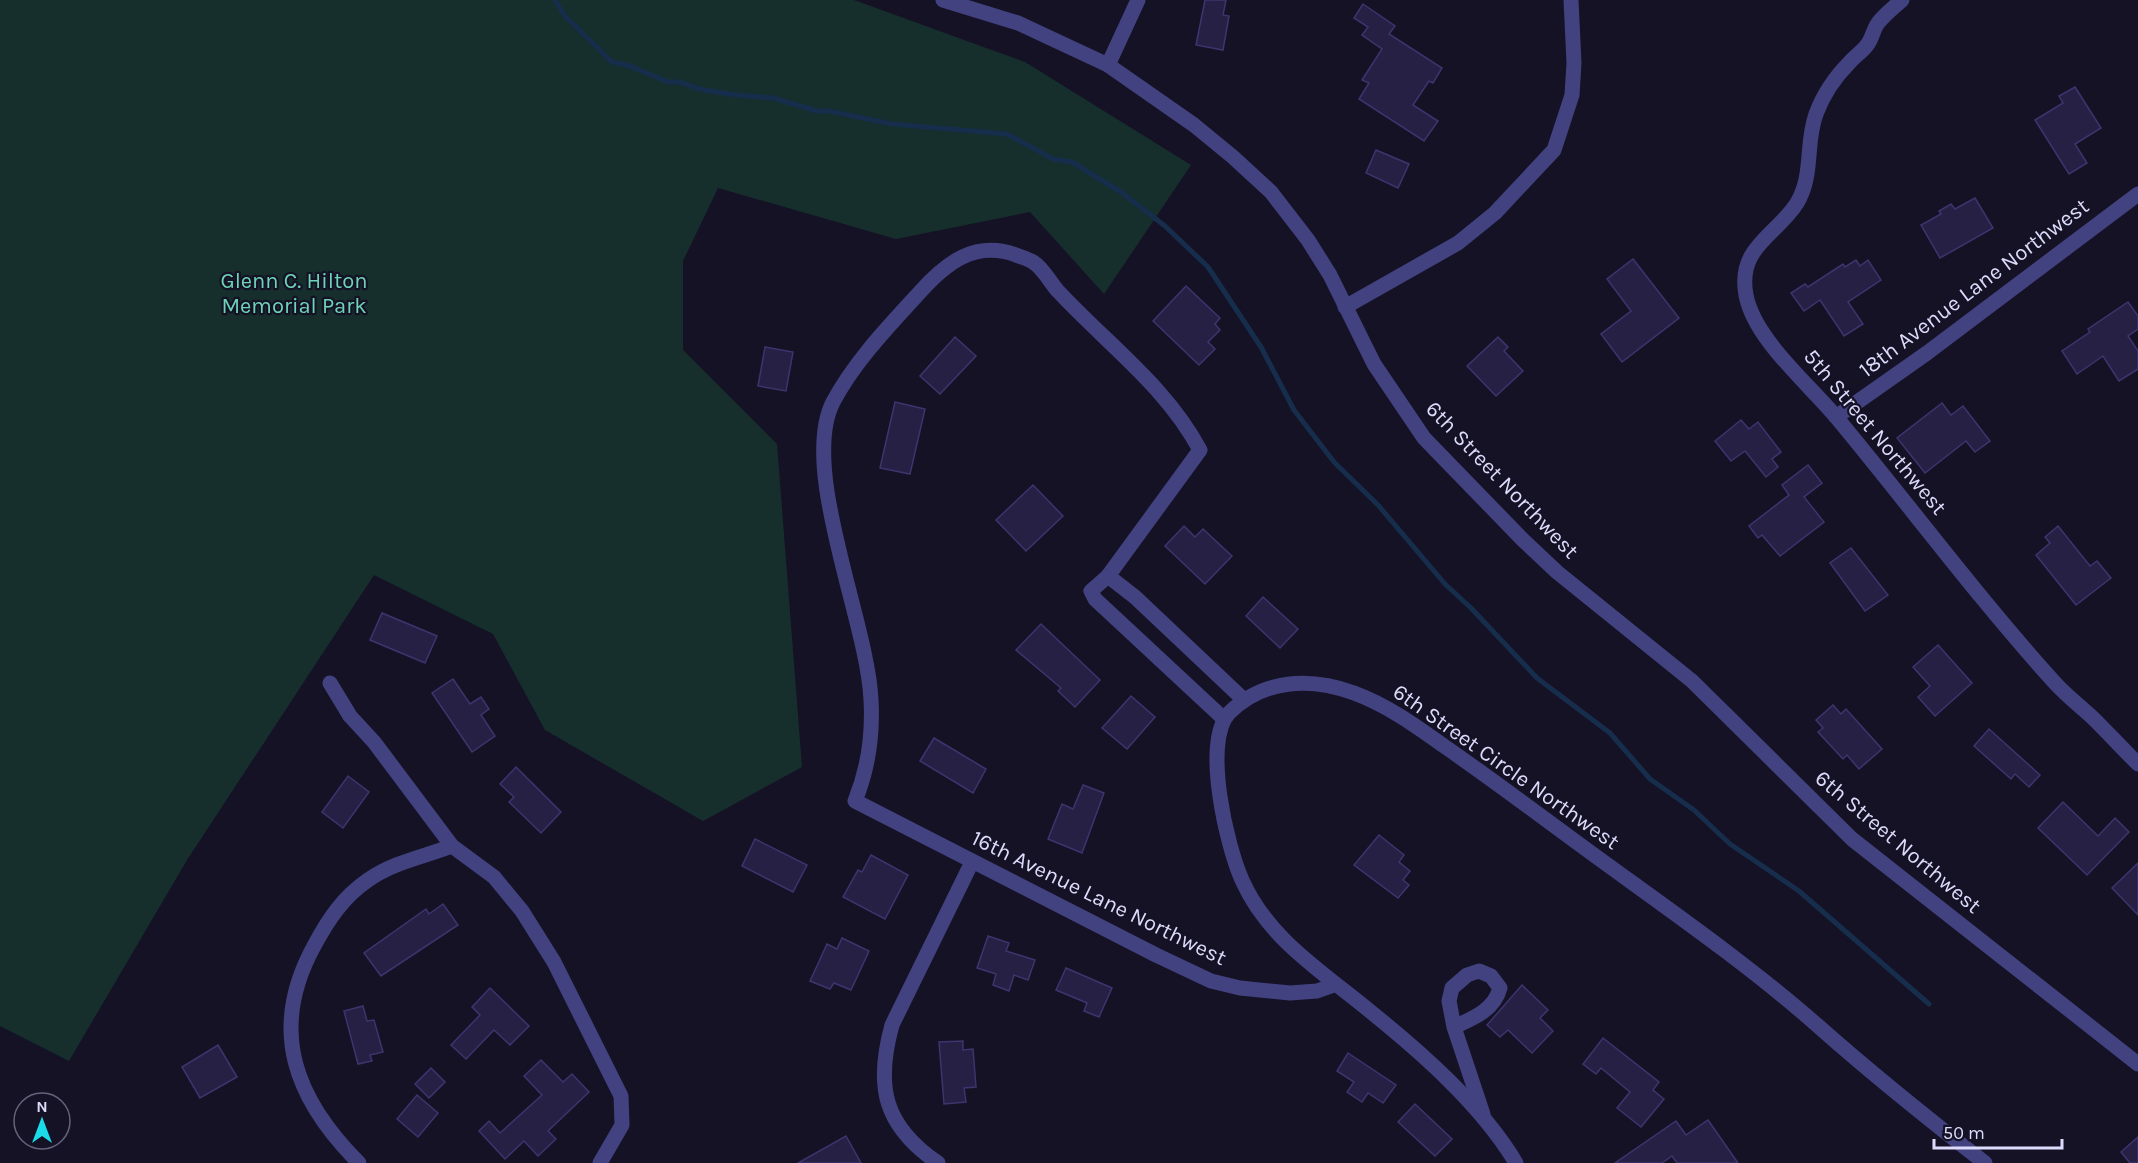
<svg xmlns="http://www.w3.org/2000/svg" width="2138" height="1163" font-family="Karla,sans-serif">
<rect width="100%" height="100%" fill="#151226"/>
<path fill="#162f2d" d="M0,0H854L1025,62L1191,165L1104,294L1030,212L896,239L718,188L683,261V350L777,444L802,767L703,821L545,730L493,634L374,575L187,860L69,1061L0,1026Z"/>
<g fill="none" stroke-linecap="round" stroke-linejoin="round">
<path stroke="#162d4c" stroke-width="5" d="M555,0L565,16L612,62L630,66L668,82H680L699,89L736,95L773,98L817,111H829L892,124L1007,134L1053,159L1072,162L1121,192L1165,226L1208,267L1261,347L1294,410L1334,462L1378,505L1445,584L1471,608L1537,678L1610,733L1650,779L1694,810L1730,844L1799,891L1929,1004"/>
</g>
<g fill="#262045" stroke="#3e346e" stroke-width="1.5">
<path d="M1205,0H1226L1223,15L1229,16L1223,50L1196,45Z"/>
<path d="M1363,4L1395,26L1389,34L1442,68L1433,83L1429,81L1413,105L1438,121L1424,141L1359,99L1369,83L1362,80L1382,49L1362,35L1368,27L1354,18Z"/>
<path d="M2075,87L2101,128L2075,144L2087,163L2069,174L2035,120L2063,103L2059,96Z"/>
<path d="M1376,150L1409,164L1398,188L1366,173Z"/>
<path d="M1975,198L1993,228L1940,258L1921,225L1941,214L1939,211L1951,204L1955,209Z"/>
<path d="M1633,259L1679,318L1622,362L1601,334L1631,311L1607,279Z"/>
<path d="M1856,260L1860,266L1868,260L1881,280L1848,302L1863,324L1844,336L1820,300L1804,311L1791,293L1805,284L1808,287L1843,264L1845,267Z"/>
<path d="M1186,286L1220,318L1215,324L1220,330L1208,342L1215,349L1199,365L1153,321Z"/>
<path d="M2128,302L2138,316V329L2128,336L2138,351V369L2119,381L2103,356L2077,374L2062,351L2090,332L2088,329Z"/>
<path d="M955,337L976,356L940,394L920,376Z"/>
<path d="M1498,337L1508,347L1504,351L1523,371L1496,396L1467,366Z"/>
<path d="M765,347L793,352L786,391L758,386Z"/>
<path d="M895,402L925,409L910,474L880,468Z"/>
<path d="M1942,403L1951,415L1963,406L1990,441L1975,452L1966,441L1925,473L1897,438Z"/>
<path d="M1741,420L1749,429L1758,422L1781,452L1772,459L1778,467L1766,477L1745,451L1731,461L1715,441Z"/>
<path d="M1808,465L1822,483L1804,497L1824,522L1780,556L1762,535L1758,538L1749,526L1789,495L1782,485Z"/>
<path d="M1033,485L1063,516L1026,551L996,520Z"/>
<path d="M1184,526L1195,537L1203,529L1232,556L1205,584L1165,546Z"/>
<path d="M2058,526L2090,566L2097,561L2111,578L2076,605L2036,555L2050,543L2045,537Z"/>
<path d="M1851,548L1888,595L1865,611L1830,563Z"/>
<path d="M1263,597L1298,629L1280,648L1246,616Z"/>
<path d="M382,613L437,636L425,663L370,640Z"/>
<path d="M1041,624L1100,680L1075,707L1058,691L1061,688L1016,650Z"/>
<path d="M1938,645L1972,683L1935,716L1918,697L1930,686L1913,667Z"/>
<path d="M453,679L470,704L481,697L489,709L481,715L495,736L472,752L432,693Z"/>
<path d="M1131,696L1155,717L1127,749L1102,728Z"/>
<path d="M1833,705L1841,714L1846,709L1882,749L1859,769L1847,755L1843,759L1818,732L1823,728L1816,720Z"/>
<path d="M1989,729L2040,775L2029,787L2015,774L2011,779L1974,746Z"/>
<path d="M934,738L986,769L973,793L920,761Z"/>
<path d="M516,767L561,812L541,833L509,802L514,797L500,784Z"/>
<path d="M348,776L369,792L343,828L322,812Z"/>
<path d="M1083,785L1104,793L1082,853L1048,839L1062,804L1073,809Z"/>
<path d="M2063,802L2098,836L2115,818L2129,832L2087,875L2038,828Z"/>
<path d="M1379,835L1404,855L1399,862L1410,871L1403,880L1409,885L1398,898L1354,865Z"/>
<path d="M755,839L807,865L793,892L742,866Z"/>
<path d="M871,855L908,875L885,919L843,897L858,870L862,872Z"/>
<path d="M2138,863V915L2112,888Z"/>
<path d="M443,904L458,925L381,976L364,953L426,909L429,914Z"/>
<path d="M988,936L1009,943L1006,951L1035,960L1028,980L1014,975L1009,991L993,985L996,974L977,968Z"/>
<path d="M842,938L869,951L851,990L834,983L830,989L810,981L827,944L837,949Z"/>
<path d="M1066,968L1112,988L1099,1017L1084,1011L1087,1003L1056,990Z"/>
<path d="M1522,985L1548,1010L1540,1018L1553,1031L1532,1053L1508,1030L1500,1037L1487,1025Z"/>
<path d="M490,988L529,1026L510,1045L494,1030L466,1059L451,1045L480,1015L472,1007Z"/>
<path d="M363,1006L367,1021L374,1020L383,1052L370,1055L372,1061L358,1064L344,1011Z"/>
<path d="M1603,1038L1659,1082L1653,1090L1664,1099L1641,1127L1617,1108L1630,1092L1601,1068L1596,1074L1583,1064Z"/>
<path d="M963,1041V1050L973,1049L976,1087L964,1088L966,1102L944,1104L939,1042Z"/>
<path d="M218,1045L237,1077L200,1098L182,1067Z"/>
<path d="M1348,1053L1396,1085L1383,1103L1368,1093L1362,1102L1347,1092L1354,1082L1337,1071Z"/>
<path d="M541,1060L563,1082L572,1074L589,1092L548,1131L556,1139L538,1156L524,1141L505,1159L479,1131L489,1121L500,1133L542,1095L524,1076Z"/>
<path d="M431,1068L445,1082L429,1098L415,1084Z"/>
<path d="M417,1095L438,1113L418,1137L397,1119Z"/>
<path d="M1415,1104L1452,1139L1435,1156L1398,1122Z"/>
<path d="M1708,1120L1738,1163H1677L1672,1156L1662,1163H1615L1676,1121L1686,1135Z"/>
<path d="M846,1136L861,1163H798Z"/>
<path d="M2138,1137V1163H2130L2121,1152Z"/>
</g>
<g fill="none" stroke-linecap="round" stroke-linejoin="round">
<g stroke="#424280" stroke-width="15">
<path d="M943,0L1018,23L1108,65L1194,125L1233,157L1271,192L1308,240L1330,275L1374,364L1424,438L1523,540L1557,572L1692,681L1852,839L2138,1064"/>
<path d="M1902,0C1894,7 1884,15 1878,23C1873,30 1872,39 1867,45C1863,51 1855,56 1850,62C1836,76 1823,95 1816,114C1805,144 1814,174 1797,203C1776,236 1737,247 1746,295C1754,339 1809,384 1837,418C1910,506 1978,598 2055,683C2067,696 2081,707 2094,719C2109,734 2123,749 2138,764"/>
<path d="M1108,65L1138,0"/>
<path d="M1345,307L1458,243L1495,213L1554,150L1572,95L1574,63L1571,0"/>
<path d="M1836,417L1927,353L2138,194"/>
<path d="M1108,576L1200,450C1166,386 1106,343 1057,290C1050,282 1043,268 1033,262C1028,259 1021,257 1016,255C975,240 946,263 920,292C888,327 855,361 833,402C799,469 868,623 871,700C873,735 868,769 855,801L1156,955L1211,981L1240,988L1290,993L1317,991L1334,985"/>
<path d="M330,683L350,716L374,742L452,846L494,877L522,911L554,962L621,1096L622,1125L600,1163"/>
<path d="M1224,719L1095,599L1091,591L1108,576L1135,597L1243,699"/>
<path d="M1454,1027C1474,1018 1494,1010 1500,988L1491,976L1479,971L1467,975L1452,988L1449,1001L1454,1027L1483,1114"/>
<path d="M359,1163C295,1099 268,1030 314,946C328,920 343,897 368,880C394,862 423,857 452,846"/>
<path d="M938,1163C884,1126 875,1087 892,1025L972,862"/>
<path d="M1516,1163C1482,1106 1423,1054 1371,1012C1323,972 1268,939 1242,880C1227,847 1202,742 1229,713C1263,679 1310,677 1354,693C1387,705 1416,726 1444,746C1483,773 1522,802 1560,830C1646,894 1736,954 1817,1025C1871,1073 1927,1118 1985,1163"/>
</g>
</g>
<g text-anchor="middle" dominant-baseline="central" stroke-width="4.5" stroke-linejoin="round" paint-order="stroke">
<g font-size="22" fill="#6dd5b7" stroke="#151226">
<text x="294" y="281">Glenn C. Hilton<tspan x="294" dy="25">Memorial Park</tspan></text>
</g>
<g font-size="22" fill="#dddbfb" stroke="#151226">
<text transform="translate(1974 288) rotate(-37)">18th Avenue Lane Northwest</text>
<text transform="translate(1875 432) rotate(50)">5th Street Northwest</text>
<text transform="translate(1502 480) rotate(46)">6th Street Northwest</text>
<text transform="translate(1506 767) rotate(35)">6th Street Circle Northwest</text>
<text transform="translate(1898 842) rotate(40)">6th Street Northwest</text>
<text transform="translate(1099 898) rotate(26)">16th Avenue Lane Northwest</text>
</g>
</g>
<g transform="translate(42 1121)"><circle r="28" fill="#151226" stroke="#65627b" stroke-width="1.5"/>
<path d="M0-4.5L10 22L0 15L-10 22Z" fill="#1adbe8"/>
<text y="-9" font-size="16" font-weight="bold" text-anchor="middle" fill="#dddbfb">N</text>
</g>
<path d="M1934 1139v9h128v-9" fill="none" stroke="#dddbfb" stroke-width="3"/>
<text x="1943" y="1139" font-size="18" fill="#dddbfb" stroke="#151226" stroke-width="4.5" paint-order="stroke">50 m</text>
</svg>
